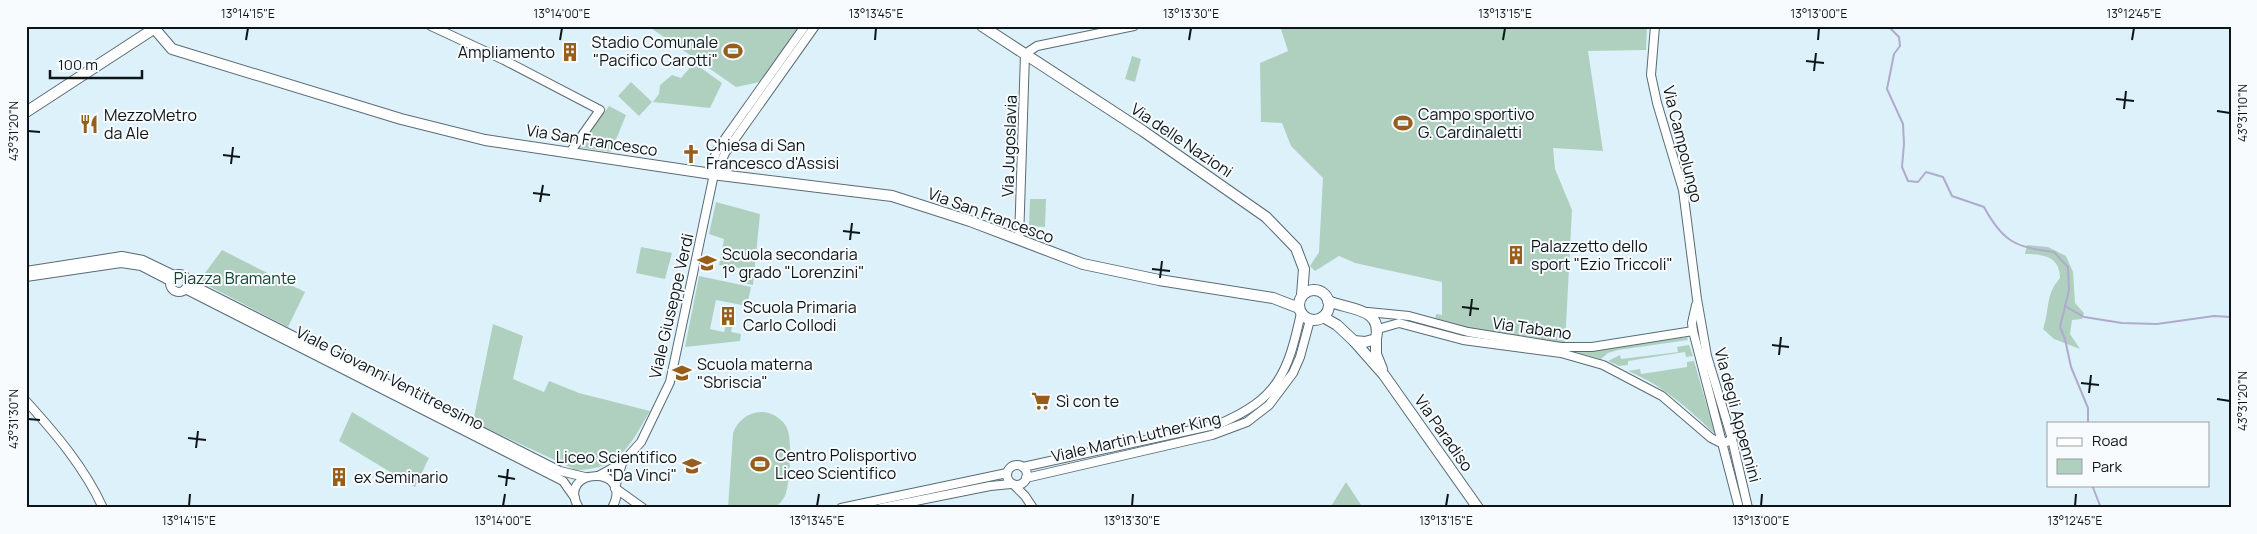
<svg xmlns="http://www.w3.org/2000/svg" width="2257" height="534" font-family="Manrope,sans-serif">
<rect width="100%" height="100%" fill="#ddf1fb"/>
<g fill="#b0d0bf">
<path d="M648,26H799L760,82L736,87Z"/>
<path d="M1280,26H1647L1646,50L1588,51L1603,151L1553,148L1555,169L1572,210L1565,344L1487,332L1435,320L1436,314L1442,315V282L1355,263L1339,256L1315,271L1310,266L1319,252L1323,178L1291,146L1282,123L1261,122L1260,63L1288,51Z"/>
<path d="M1132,56L1141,59L1135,82L1125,79Z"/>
<path d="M694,63L722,83L710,108L653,102L659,94L660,85L672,75L681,78Z"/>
<path d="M631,82L652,102L639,116L618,96Z"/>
<path d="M609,106L626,115L611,152L578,147Z"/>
<path d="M1030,199H1046L1045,227L1029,226Z"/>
<path d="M716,202L760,214L753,285L738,282L740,268L719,265L724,239L709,234Z"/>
<path d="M2027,245L2048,247L2066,256L2073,272L2075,303L2084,313L2082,319L2072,320L2070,334L2080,349L2054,339L2043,329C2050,309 2045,295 2060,278C2060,257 2044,254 2025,254Z"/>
<path d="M641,247L672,253L665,279L636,273Z"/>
<path d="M222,250L305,292L288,327L199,281Z"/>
<path d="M699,276L751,287L747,306L716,300L710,329L724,332L726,325L732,327L731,332L741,334L740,341L685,347Z"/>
<path d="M493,324L523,336L513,379L544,392L549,381L579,393L650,411C630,445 620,470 576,470L473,422Z"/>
<path d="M1687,337L1688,340L1618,350L1608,353L1601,359L1573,351H1591Z"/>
<path d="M1689,345L1693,356L1686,357L1685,352L1628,361V365L1619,366L1608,361L1620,355L1621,359L1678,352L1677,347Z"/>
<path d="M1694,361L1715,434C1688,408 1662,385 1628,371L1640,369L1641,374L1687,367V362Z"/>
<path d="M352,412L429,458L415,487L339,441Z"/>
<path d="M763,412C772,413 780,417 786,426C793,437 790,483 785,496C782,501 779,505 774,508H728L733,433C738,420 748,412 763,412Z"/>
<path d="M1346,482L1363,508H1330Z"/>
</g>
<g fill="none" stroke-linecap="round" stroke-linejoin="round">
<g stroke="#b0aacc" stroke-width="2">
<path d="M1888,26L1899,37L1900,46L1894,54L1887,89L1903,124L1904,144L1902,167L1908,181L1918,182L1926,172L1943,177L1952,196L1984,207C2003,242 2015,247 2054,252L2068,267L2069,290L2060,327L2065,339L2071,367L2088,408V423"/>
<path d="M2065,306L2084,317L2122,323L2157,324L2214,316L2231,317"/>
<path d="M2092,485L2101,508"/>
</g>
<g stroke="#5a6b74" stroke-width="10">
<g id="minor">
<path d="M431,26L504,60L600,110L571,151"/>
<path d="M1655,26L1651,75L1657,103L1683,190L1697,299L1707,356L1732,439L1748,508"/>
<path d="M709,173L717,150L805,26"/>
<path d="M716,174L725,153L815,26"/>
<path d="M1019,240L1025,54L1037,46L1134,26"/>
<path d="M26,271L122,256L143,260L174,275"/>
<circle cx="179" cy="283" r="9"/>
<path d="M26,277L121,263L141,266L170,281"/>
<path d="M189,283L560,471L585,477"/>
<path d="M185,289L563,481L575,498"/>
<path d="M1696,305L1692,323L1693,331L1739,508"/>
<path d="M1368,312L1409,316L1468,332L1561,347H1592L1693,331"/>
<path d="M1378,329L1399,323L1463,340L1561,353L1603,365L1662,396L1711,438L1723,444L1732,439"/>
<path d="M26,401C55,433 85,468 103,508"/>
<circle cx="1017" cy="475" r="10"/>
<path d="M1023,467L1219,424C1278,399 1288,373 1301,313"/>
<path d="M600,475L622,463L641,442L670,382L714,174"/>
<path d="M1026,478L1212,435L1247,422L1269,405L1293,373L1300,357L1310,320"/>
<path d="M1014,485L1025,496L1033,508"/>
<path d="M615,488L643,508"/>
<path d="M615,488L622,463"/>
<path d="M579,508C554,467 636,464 612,508"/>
<path d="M841,508L1007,473"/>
<path d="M881,508L990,486L1011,484"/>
</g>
</g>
<g stroke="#5a6b74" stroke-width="12">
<g id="major">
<path d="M982,26L1143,131L1266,217L1296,248L1304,269L1302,295"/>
<path d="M154,28L172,49L401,119L485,140L712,174L892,196L970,221L1083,264L1159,280L1273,298L1299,308"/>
<path d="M26,112L158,26"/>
<circle cx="1314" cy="305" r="15"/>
<path d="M1323,317L1337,325L1354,341L1365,342L1376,339C1383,307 1349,310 1328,301"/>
<path d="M1376,339V354L1382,369"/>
<path d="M1354,341L1384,375L1478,508"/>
</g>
</g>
<use href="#minor" stroke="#fff" stroke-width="8"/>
<use href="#major" stroke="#fff" stroke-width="10"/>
</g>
<path fill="none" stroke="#0e1518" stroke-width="2" d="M246,40L248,28M560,40L562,28M875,40L876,28M1189,40L1191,28M1503,40L1505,28M1818,40L1819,28M2132,40L2134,28M1806,61L1824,63M1814,71L1816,53M2116,99L2134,101M2124,109L2126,91M2217,111L2230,113M28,131L40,132M223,155L240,157M231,164L233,147M533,193L550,195M540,202L543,185M843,231L860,233M850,240L852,223M1152,269L1170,271M1160,278L1162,261M1462,307L1479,309M1470,316L1472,299M1772,345L1789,347M1779,355L1781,337M2081,383L2099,385M2089,393L2091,375M2217,399L2230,401M28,419L40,420M188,438L206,440M196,448L198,431M498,476L515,479M506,486L508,469M189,506L190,494M503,506L505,494M817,506L819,494M1132,506L1133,494M1446,506L1448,494M1761,506L1762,494M2075,506L2076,494"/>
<defs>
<g id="stadium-bare" transform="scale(1.5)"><path d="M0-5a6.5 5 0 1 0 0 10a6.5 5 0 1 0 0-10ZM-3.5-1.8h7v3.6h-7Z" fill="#975d1b" stroke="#f7fbfd" stroke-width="2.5" paint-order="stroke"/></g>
<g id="building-bare" transform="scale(1.5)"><path d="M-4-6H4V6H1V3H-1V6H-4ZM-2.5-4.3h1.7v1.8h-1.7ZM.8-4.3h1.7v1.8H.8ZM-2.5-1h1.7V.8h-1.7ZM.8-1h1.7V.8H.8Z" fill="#975d1b" stroke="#f7fbfd" stroke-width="2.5" paint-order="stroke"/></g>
<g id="restaurant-bare" transform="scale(1.5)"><path d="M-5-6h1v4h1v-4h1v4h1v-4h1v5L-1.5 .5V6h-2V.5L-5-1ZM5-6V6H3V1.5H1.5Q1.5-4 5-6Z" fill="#975d1b" stroke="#f7fbfd" stroke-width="2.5" paint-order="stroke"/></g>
<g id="church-bare" transform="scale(1.5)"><path d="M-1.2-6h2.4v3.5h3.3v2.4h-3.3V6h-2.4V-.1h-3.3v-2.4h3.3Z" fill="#975d1b" stroke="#f7fbfd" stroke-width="2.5" paint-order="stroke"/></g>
<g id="school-bare" transform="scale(1.5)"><path d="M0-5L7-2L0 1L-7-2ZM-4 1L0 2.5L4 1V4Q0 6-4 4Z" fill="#975d1b" stroke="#f7fbfd" stroke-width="2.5" paint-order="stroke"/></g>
<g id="supermarket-bare" transform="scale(1.5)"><path d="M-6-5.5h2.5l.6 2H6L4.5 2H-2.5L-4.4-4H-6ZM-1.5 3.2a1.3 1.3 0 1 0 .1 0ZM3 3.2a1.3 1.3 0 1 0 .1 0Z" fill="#975d1b" stroke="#f7fbfd" stroke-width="2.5" paint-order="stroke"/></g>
</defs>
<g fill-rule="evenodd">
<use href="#stadium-bare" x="733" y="51"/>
<use href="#building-bare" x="570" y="52"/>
<use href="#stadium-bare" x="1403" y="123"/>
<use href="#restaurant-bare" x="89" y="124"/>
<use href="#church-bare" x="691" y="154"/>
<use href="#building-bare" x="1516" y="255"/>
<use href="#school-bare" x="707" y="263"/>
<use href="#building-bare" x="728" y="316"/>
<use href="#school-bare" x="682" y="373"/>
<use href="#supermarket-bare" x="1041" y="401"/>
<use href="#stadium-bare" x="760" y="464"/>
<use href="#school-bare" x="692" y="466"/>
<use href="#building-bare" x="339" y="477"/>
</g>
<g text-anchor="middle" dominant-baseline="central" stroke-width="4" stroke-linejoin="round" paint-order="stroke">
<g font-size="16" fill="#0e1518" stroke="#f7fbfd" text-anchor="start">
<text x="718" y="42" text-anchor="end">Stadio Comunale<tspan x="718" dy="18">"Pacifico Carotti"</tspan></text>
<text x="555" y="52" text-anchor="end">Ampliamento</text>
<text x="1418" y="114">Campo sportivo<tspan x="1418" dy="18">G. Cardinaletti</tspan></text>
<text x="104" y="115">MezzoMetro<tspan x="104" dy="18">da Ale</tspan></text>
<text x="706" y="145">Chiesa di San<tspan x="706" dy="18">Francesco d'Assisi</tspan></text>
<text x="1531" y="246">Palazzetto dello<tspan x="1531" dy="18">sport "Ezio Triccoli"</tspan></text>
<text x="722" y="254">Scuola secondaria<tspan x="722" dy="18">1° grado "Lorenzini"</tspan></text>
<text x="743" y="307">Scuola Primaria<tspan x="743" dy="18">Carlo Collodi</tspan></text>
<text x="697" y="364">Scuola materna<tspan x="697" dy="18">"Sbriscia"</tspan></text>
<text x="1056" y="401">Sì con te</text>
<text x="775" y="455">Centro Polisportivo<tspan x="775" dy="18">Liceo Scientifico</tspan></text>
<text x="677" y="457" text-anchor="end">Liceo Scientifico<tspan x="677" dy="18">"Da Vinci"</tspan></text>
<text x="354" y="477">ex Seminario</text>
</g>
<g font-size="16" fill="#0e1518" stroke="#f7fbfd">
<text transform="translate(592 140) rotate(9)">Via San Francesco</text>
<text transform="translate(1182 140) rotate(34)">Via delle Nazioni</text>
<text transform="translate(1683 144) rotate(76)">Via Campolungo</text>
<text transform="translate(1009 146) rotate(-88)">Via Jugoslavia</text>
<text transform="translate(991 215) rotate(20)">Via San Francesco</text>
<text transform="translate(671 306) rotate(-77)">Viale Giuseppe Verdi</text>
<text transform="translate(1532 328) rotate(8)">Via Tabano</text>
<text transform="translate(390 378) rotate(27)">Viale Giovanni Ventitreesimo</text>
<text transform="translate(1738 415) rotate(75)">Via degli Appennini</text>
<text transform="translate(1444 433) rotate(55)">Via Paradiso</text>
<text transform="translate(1136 437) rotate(-13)">Viale Martin Luther King</text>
</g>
<g font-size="16" fill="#134430" stroke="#f7fbfd">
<text x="235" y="278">Piazza Bramante</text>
</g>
</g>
<rect width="2257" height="534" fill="none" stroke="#f7fbfd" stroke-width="55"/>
<rect x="2047" y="422" width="162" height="65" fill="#f7fbfd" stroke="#9a9fa1"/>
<rect x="2057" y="438" width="25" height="8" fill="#ffffff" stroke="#9a9fa1"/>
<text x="2092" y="446" font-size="15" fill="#0e1518">Road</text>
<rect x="2057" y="459" width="25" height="15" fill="#b0d0bf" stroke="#9a9fa1"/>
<text x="2092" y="472" font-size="15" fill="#0e1518">Park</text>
<path d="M50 70v8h92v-8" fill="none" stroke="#0e1518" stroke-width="2.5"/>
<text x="58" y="70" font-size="15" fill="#0e1518" stroke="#f7fbfd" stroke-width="4" paint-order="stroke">100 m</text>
<rect x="28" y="28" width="2202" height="478" fill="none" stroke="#0e1518" stroke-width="2"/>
<g font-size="12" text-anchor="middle" fill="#0e1518">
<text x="248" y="18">13°14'15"E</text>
<text x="562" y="18">13°14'00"E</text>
<text x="876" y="18">13°13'45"E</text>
<text x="1191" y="18">13°13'30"E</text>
<text x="1505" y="18">13°13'15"E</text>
<text x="1819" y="18">13°13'00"E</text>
<text x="2134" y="18">13°12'45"E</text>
<text transform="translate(2243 113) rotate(-90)" y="4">43°31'10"N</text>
<text transform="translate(14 131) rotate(-90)" y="4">43°31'20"N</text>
<text transform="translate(2243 401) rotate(-90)" y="4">43°31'20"N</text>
<text transform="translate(14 419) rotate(-90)" y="4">43°31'30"N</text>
<text x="189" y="525">13°14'15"E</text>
<text x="503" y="525">13°14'00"E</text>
<text x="817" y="525">13°13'45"E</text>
<text x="1132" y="525">13°13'30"E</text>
<text x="1446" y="525">13°13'15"E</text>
<text x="1761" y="525">13°13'00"E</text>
<text x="2075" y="525">13°12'45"E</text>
</g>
</svg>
